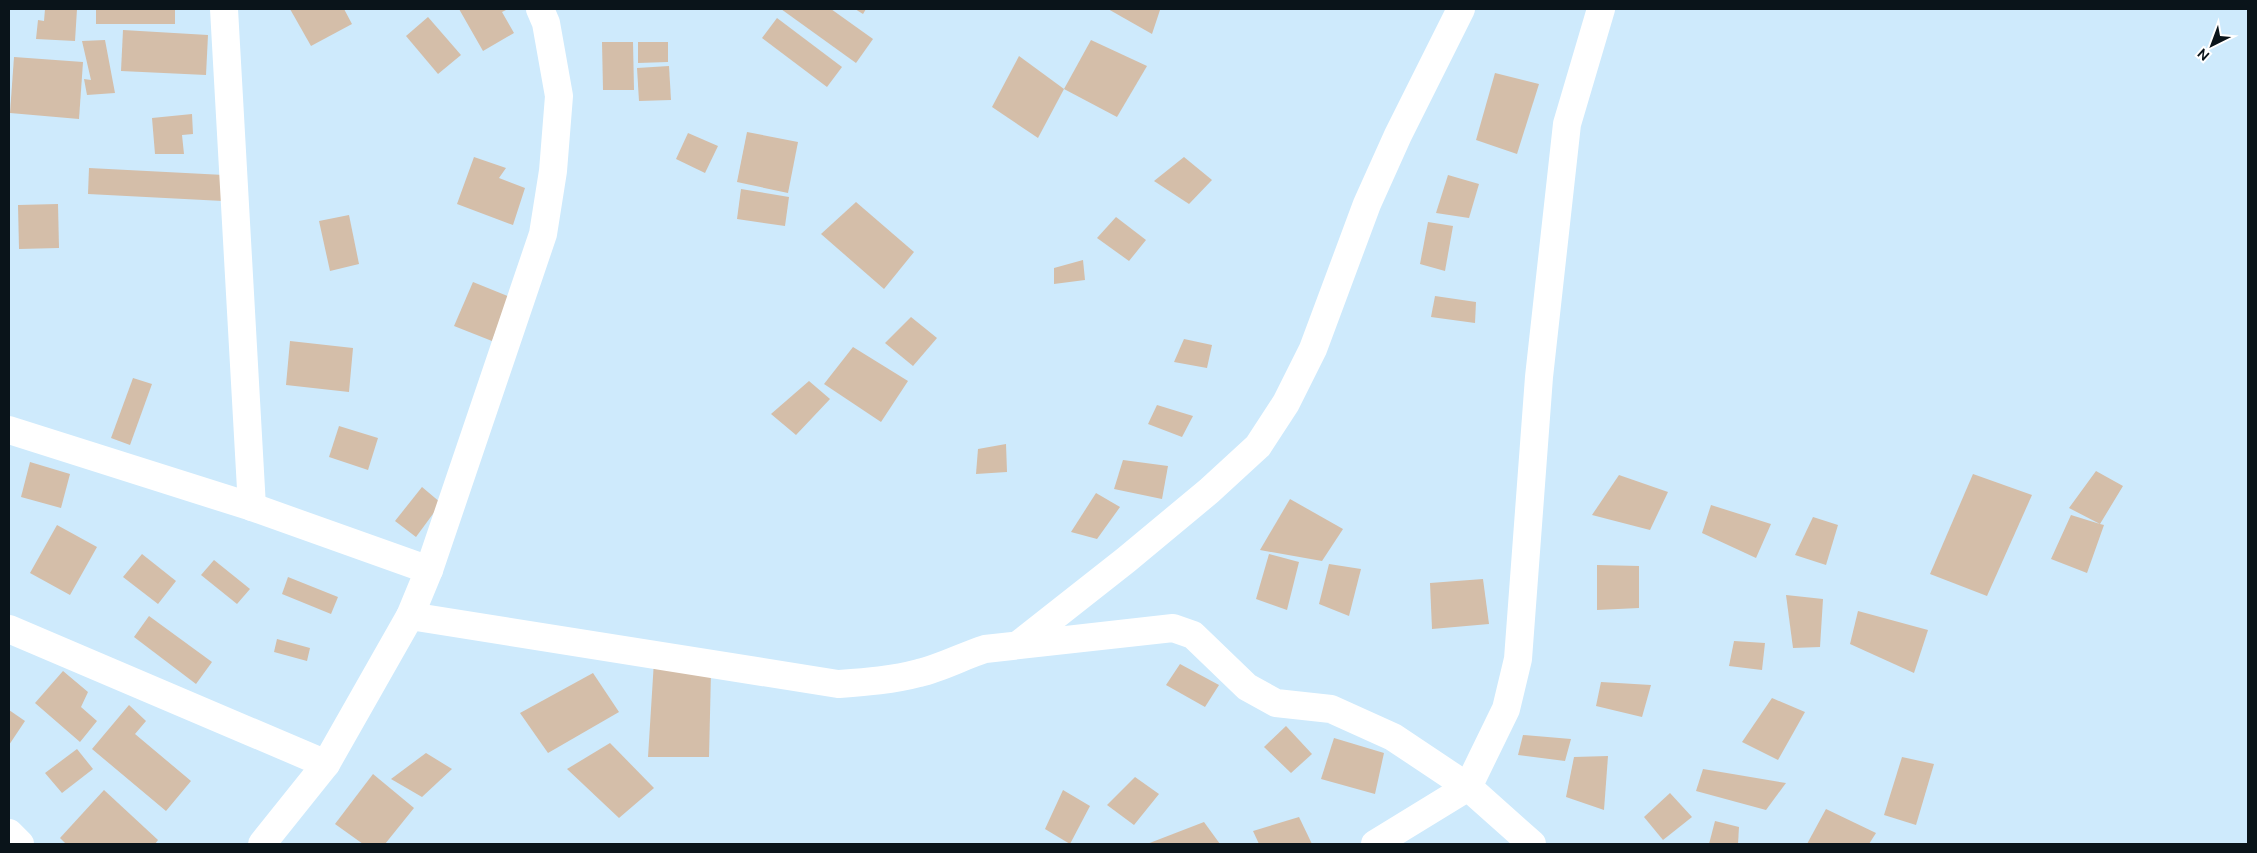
<svg xmlns="http://www.w3.org/2000/svg" width="2257" height="853" font-family="Ubuntu,sans-serif">
<rect width="100%" height="100%" fill="#ceeafc"/>
<g fill="#d4bea9">
<path d="M45,9H77L75,41L36,39L38,20L44,21Z"/>
<rect x="96" y="9" width="79" height="15"/>
<path d="M290,9H344L352,24L311,46Z"/>
<path d="M459,9H508L502,12L514,33L483,51Z"/>
<path d="M781,9H831L873,39L856,63Z"/>
<path d="M855,9H866L863,14Z"/>
<path d="M1108,9H1157L1160,10L1152,34Z"/>
<path d="M428,17L461,55L438,74L406,36Z"/>
<path d="M777,18L842,67L827,87L762,38Z"/>
<path d="M123,30L208,35L206,75L121,71Z"/>
<path d="M105,40L115,93L87,95L84,79L91,80L82,41Z"/>
<path d="M1091,40L1147,66L1117,117L1064,89Z"/>
<path d="M602,42H633L634,90H603Z"/>
<path d="M638,42H668V62L638,63Z"/>
<path d="M1019,56L1064,89L1038,138L992,107Z"/>
<path d="M14,57L83,62L79,119L10,113Z"/>
<path d="M669,66L671,100L639,101L637,68Z"/>
<path d="M1495,73L1539,84L1517,154L1476,140Z"/>
<path d="M192,114L193,134L182,135L184,154H155L152,118Z"/>
<path d="M747,132L798,142L788,193L737,182Z"/>
<path d="M688,133L718,146L705,173L676,159Z"/>
<path d="M474,157L506,168L499,178L525,188L513,225L457,204Z"/>
<path d="M1184,157L1212,180L1189,204L1154,181Z"/>
<path d="M89,168L224,175L223,201L88,194Z"/>
<path d="M1448,175L1479,184L1469,218L1436,213Z"/>
<path d="M741,189L789,197L785,226L737,219Z"/>
<path d="M856,202L914,252L884,289L821,234Z"/>
<path d="M58,204L59,248L19,249L18,205Z"/>
<path d="M349,215L359,264L330,271L319,221Z"/>
<path d="M1116,217L1146,240L1129,261L1097,238Z"/>
<path d="M1428,222L1453,226L1445,271L1420,264Z"/>
<path d="M1083,260L1085,280L1054,284V268Z"/>
<path d="M473,282L510,297L492,341L454,326Z"/>
<path d="M1435,296L1476,302L1475,323L1431,317Z"/>
<path d="M911,317L937,338L913,366L885,343Z"/>
<path d="M1184,339L1212,345L1207,368L1174,362Z"/>
<path d="M290,341L353,348L349,392L286,385Z"/>
<path d="M853,347L908,381L881,422L824,384Z"/>
<path d="M133,378L152,384L130,445L111,438Z"/>
<path d="M809,381L830,399L796,435L771,414Z"/>
<path d="M1157,405L1193,416L1182,437L1148,424Z"/>
<path d="M339,426L378,438L368,470L329,457Z"/>
<path d="M1006,444L1007,472L976,474L978,449Z"/>
<path d="M1123,460L1168,466L1162,499L1114,489Z"/>
<path d="M30,462L70,474L61,508L21,497Z"/>
<path d="M2096,471L2123,486L2100,524L2104,525L2087,573L2051,559L2071,515L2100,524L2069,508Z"/>
<path d="M1973,474L2032,495L1987,596L1930,574Z"/>
<path d="M1619,475L1668,492L1650,530L1592,515Z"/>
<path d="M422,487L441,503L416,537L395,521Z"/>
<path d="M1096,493L1120,507L1097,539L1071,532Z"/>
<path d="M1290,499L1343,529L1322,561L1260,550Z"/>
<path d="M1711,505L1771,524L1756,558L1702,533Z"/>
<path d="M1813,517L1838,525L1826,565L1795,555Z"/>
<path d="M57,525L97,547L70,595L30,573Z"/>
<path d="M142,554L176,581L158,604L123,577Z"/>
<path d="M1269,554L1299,562L1287,610L1256,599Z"/>
<path d="M214,560L250,589L237,604L201,575Z"/>
<path d="M1329,564L1361,569L1349,616L1319,604Z"/>
<path d="M1597,565L1639,566V608L1597,610Z"/>
<path d="M288,577L338,597L331,614L282,594Z"/>
<path d="M1483,579L1489,624L1432,629L1430,583Z"/>
<path d="M1786,595L1823,599L1820,647L1793,648Z"/>
<path d="M1858,611L1928,630L1914,673L1850,644Z"/>
<path d="M149,616L212,662L196,684L134,637Z"/>
<path d="M277,639L310,648L307,661L274,652Z"/>
<path d="M1734,641L1765,643L1762,670L1729,666Z"/>
<path d="M654,661L711,672L709,757H648Z"/>
<path d="M1180,664L1219,685L1205,707L1166,685Z"/>
<path d="M63,671L88,692L81,707L97,721L80,742L35,703Z"/>
<path d="M593,673L619,712L548,753L520,713Z"/>
<path d="M1601,682L1651,685L1642,717L1596,706Z"/>
<path d="M1772,698L1805,712L1778,760L1742,742Z"/>
<path d="M129,705L146,721L135,734L191,781L166,811L92,749Z"/>
<path d="M9,710L25,721L9,745Z"/>
<path d="M1286,726L1312,754L1291,773L1264,747Z"/>
<path d="M1523,735L1571,739L1565,761L1518,755Z"/>
<path d="M1334,738L1384,753L1375,794L1321,779Z"/>
<path d="M610,743L654,788L619,818L567,769Z"/>
<path d="M77,749L93,769L62,793L45,773Z"/>
<path d="M426,753L452,769L422,797L391,779Z"/>
<path d="M1608,756L1604,810L1566,797L1574,757Z"/>
<path d="M1902,757L1934,764L1916,825L1884,815Z"/>
<path d="M1703,769L1786,783L1766,810L1696,791Z"/>
<path d="M373,774L414,808L385,844H363L335,824Z"/>
<path d="M1135,777L1159,794L1134,825L1107,805Z"/>
<path d="M104,790L158,840L155,844H66L60,838Z"/>
<path d="M1063,790L1090,806L1070,844L1045,829Z"/>
<path d="M1670,793L1692,817L1663,840L1644,817Z"/>
<path d="M1826,809L1876,833L1869,844H1807Z"/>
<path d="M1299,817L1312,844H1259L1253,831Z"/>
<path d="M1715,821L1739,827L1738,844H1709Z"/>
<path d="M1204,822L1220,844H1147Z"/>
</g>
<g fill="none" stroke-linecap="round" stroke-linejoin="round">
<g stroke="#fff" stroke-width="28">
<path d="M224,9L252,507"/>
<path d="M9,430L252,507L429,570"/>
<path d="M410,616L838,684C865,682 893,680 919,673C941,668 963,656 985,649L1173,628L1193,635L1247,687L1276,703L1331,709L1393,737L1468,787L1532,844"/>
<path d="M9,629L326,764"/>
<path d="M1018,645L1126,560L1209,491L1258,446L1286,403L1313,349L1367,204L1398,135L1461,9"/>
<path d="M9,833L20,844"/>
<path d="M262,844L326,764L410,616L429,570L543,234L553,171L559,96L546,23L540,9"/>
<path d="M1375,844L1468,787L1506,709L1518,659L1539,377L1567,124L1601,9"/>
</g>
</g>
<rect width="2257" height="853" fill="none" stroke="#0a141a" stroke-width="20"/>
<g transform="translate(2212 45) rotate(222)" stroke="#ffffff" stroke-width="4" paint-order="stroke">
<path d="M0-4L9 19L0 12L-9 19Z" fill="#0a141a"/>
<text y="-8" font-size="14" font-weight="bold" text-anchor="middle" fill="#0a141a">N</text>
</g>
</svg>
